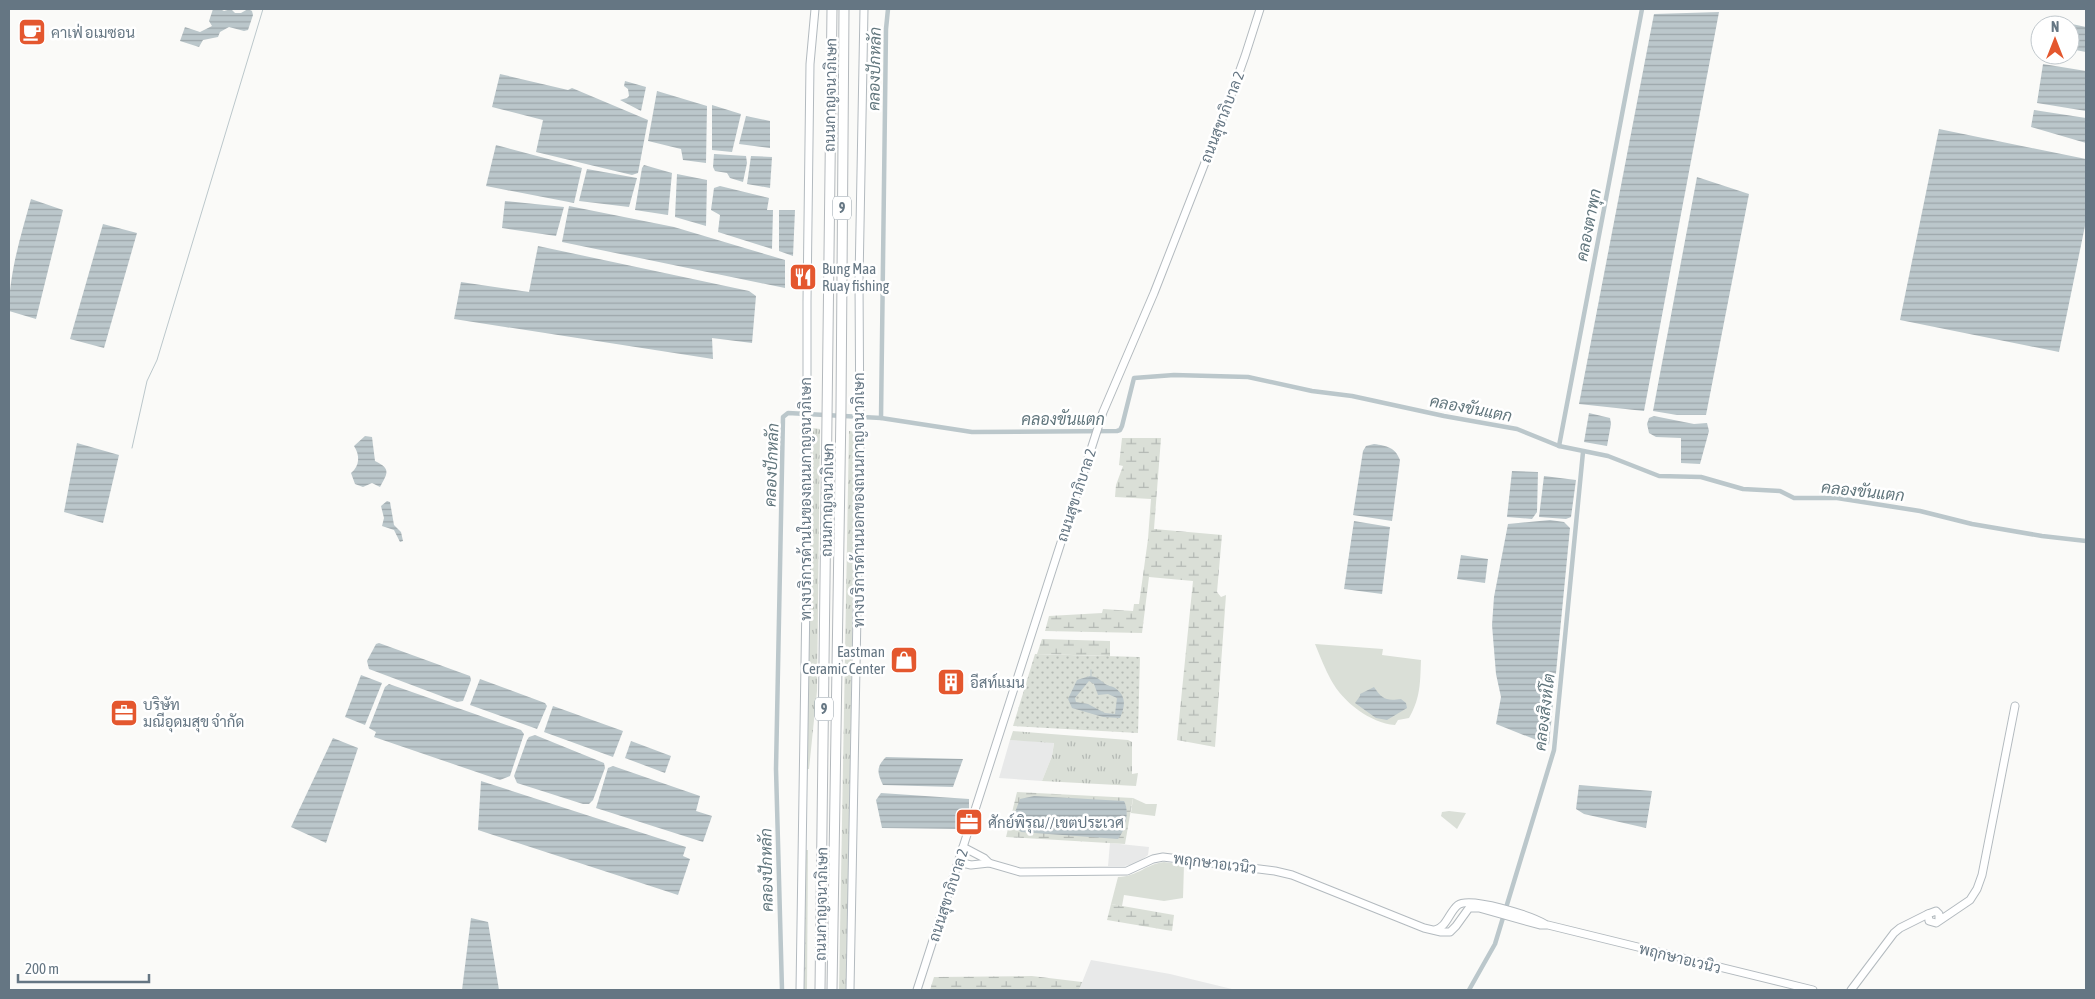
<svg xmlns="http://www.w3.org/2000/svg" width="2095" height="999" font-family="'Asap Condensed',Sarabun,sans-serif">
<defs>
<pattern id="grass-tufts" width="24" height="20" patternUnits="userSpaceOnUse" patternTransform="scale(1.25)"><rect width="24" height="20" fill="#dadfd7"/><path d="M3 7l-1-3M5 7V3M7 7l1-3M15 17l-1-3M17 17v-4M19 17l1-3" fill="none" stroke="#b4b9b4"/></pattern>
<pattern id="wetland-marsh" width="20" height="14" patternUnits="userSpaceOnUse" patternTransform="scale(1.25)"><rect width="20" height="14" fill="#dadfd7"/><path d="M1 5h8M5 5V1M11 12h8M15 12V8" fill="none" stroke="#b4b9b4"/></pattern>
<pattern id="park-dots" width="8" height="8" patternUnits="userSpaceOnUse" patternTransform="scale(1.25)"><rect width="8" height="8" fill="#dadfd7"/><path d="M2 2h.1M6 6h.1" fill="none" stroke="#b4b9b4" stroke-width="1.8" stroke-linecap="round"/></pattern>
<pattern id="water-rules" width="6" height="5" patternUnits="userSpaceOnUse" patternTransform="scale(1.25)"><rect width="6" height="5" fill="#bbc7cb"/><path d="M0 2.5h6" fill="none" stroke="#9ca6aa"/></pattern>
</defs>
<rect width="100%" height="100%" fill="#fafaf8"/>
<g fill="#e8e9e9">
<path d="M1010,740L1054,742L1052,756L1042,781L999,778Z"/>
<path d="M1110,843L1149,847L1148,855L1136,864L1124,866H1108Z"/>
<path d="M1091,960L1170,974L1236,990H1079Z"/>
</g>
<g fill="url(#grass-tufts)">
<path d="M813,428L820,429L817,691L809,769H806Z"/>
<path d="M849,431L855,432L847,990H839Z"/>
<path d="M1013,731L1128,740L1132,742V774L1138,773L1136,786L1042,781L1052,756L1054,743L1010,740Z"/>
<path d="M805,850H808L807,990H803Z"/>
</g>
<g fill="url(#wetland-marsh)">
<path d="M1122,438H1161L1154,529L1222,535L1217,592L1221,597L1226,595L1215,747L1177,740L1193,581L1149,577L1142,633L1045,631L1049,616L1102,613L1103,609L1133,611L1134,604H1139L1148,539L1151,499L1115,497L1116,485L1123,466L1119,465Z"/>
<path d="M1042,639L1110,641V656L1037,654Z"/>
<path d="M1017,792L1133,798L1125,844L1006,837Z"/>
<path d="M1111,904L1174,915L1172,931L1107,920Z"/>
<path d="M1032,976L1082,982L1079,990H930L934,977Z"/>
</g>
<path fill="url(#park-dots)" d="M1035,654L1140,657L1138,733L1013,726Z"/>
<g fill="#dadfd7">
<path d="M1315,644L1383,649L1382,655L1421,660C1420,682 1421,697 1409,718L1398,720L1395,725C1370,723 1343,702 1331,680C1325,669 1320,656 1315,644Z"/>
<path d="M1133,798L1146,804H1157L1155,816L1131,813Z"/>
<path d="M1449,811L1466,813L1457,829L1441,816L1442,812Z"/>
<path d="M1164,862L1184,865L1183,898L1164,901L1124,895L1122,906L1111,904L1118,877C1139,876 1146,864 1164,862Z"/>
</g>
<g fill="url(#water-rules)" fill-rule="evenodd">
<path d="M213,9H220L224,11L231,9L235,13H241L248,9L252,11L253,15L248,30L244,31L229,27L220,32L218,37L203,40L199,47L180,41L185,27L200,32L212,26L209,21Z"/>
<path d="M1719,12L1644,411L1579,404L1654,14Z"/>
<path d="M2053,20L2086,27V52L2070,49V25H2052Z"/>
<path d="M2043,64L2086,71V111L2037,103Z"/>
<path d="M500,74L568,90L572,88L648,120L638,173L632,175L536,152L543,120L492,107Z"/>
<path d="M625,81L646,87L641,111L620,100L627,98L629,96L628,89L624,86Z"/>
<path d="M657,91L707,106L706,163L683,160L681,149L648,141Z"/>
<path d="M712,105L741,114L732,152L712,150Z"/>
<path d="M2034,110L2086,118V143L2031,127Z"/>
<path d="M746,116L770,121V148L739,144Z"/>
<path d="M1939,129L2086,159V221L2059,352L1900,320Z"/>
<path d="M496,145L582,168L574,203L486,186Z"/>
<path d="M714,154L746,156L747,163L743,182L730,178L727,173L715,171L713,167Z"/>
<path d="M751,156L772,157L770,188L747,184Z"/>
<path d="M644,165L672,173L668,215L635,210L642,168Z"/>
<path d="M587,169L637,178L629,207L579,201Z"/>
<path d="M677,174L707,180L706,226L675,217Z"/>
<path d="M1697,177L1749,194L1706,415H1677L1653,411Z"/>
<path d="M720,186L769,198L767,210H773L772,249L718,232L720,215L711,210L714,188Z"/>
<path d="M31,199L63,210L36,319L9,311C9,273 21,235 31,199Z"/>
<path d="M505,201L564,207L556,236L502,228Z"/>
<path d="M569,206L674,227L785,260V288L562,242Z"/>
<path d="M779,210H795L793,256L779,251Z"/>
<path d="M103,224L137,233L104,348L70,339Z"/>
<path d="M538,246L749,291L756,296L752,343L712,338L713,359L454,319L461,282L529,292Z"/>
<path d="M1589,413L1610,418L1611,424L1607,446L1584,442Z"/>
<path d="M1654,416L1694,424L1707,423L1709,431L1700,464L1681,463V438L1656,437L1649,433L1647,424L1649,418Z"/>
<path d="M365,436L372,437L375,461C392,469 387,474 380,487L372,483L363,487L355,484L351,473C360,466 360,455 354,446Z"/>
<path d="M77,443L119,455L103,523L64,512Z"/>
<path d="M1374,444C1387,446 1395,447 1400,460L1392,521L1353,515L1363,451L1366,446Z"/>
<path d="M1512,471L1538,472L1537,512L1532,519L1507,517Z"/>
<path d="M1544,476L1576,480L1571,517L1566,519L1539,517Z"/>
<path d="M387,501L390,502L394,525L401,532L403,541L400,542L394,530L382,526L384,518L381,506Z"/>
<path d="M1550,520L1564,522L1570,528L1549,745L1496,724L1501,697L1496,674L1492,625L1494,597L1508,524Z"/>
<path d="M1354,521L1390,527L1382,594L1344,589Z"/>
<path d="M1461,555L1488,559L1485,583L1457,579Z"/>
<path d="M379,643L470,676L471,680L463,701L457,702L369,669L367,661L376,644Z"/>
<path d="M361,675L382,683L365,725L345,717Z"/>
<path d="M1090,676C1098,677 1098,679 1104,683C1107,686 1112,686 1115,688C1127,696 1125,707 1120,718L1103,717L1072,708L1068,699L1077,680ZM1089,681L1094,684L1098,695L1108,694L1117,698L1115,714L1105,713L1088,704L1076,702L1075,698Z"/>
<path d="M480,679L545,703L547,706L537,729L470,705Z"/>
<path d="M389,684L521,730L524,734L510,776L500,780L374,737L376,732L369,728L385,687Z"/>
<path d="M1374,687C1382,699 1386,701 1401,699L1406,703L1407,708L1387,720L1376,718L1355,703L1360,696V694Z"/>
<path d="M553,706L623,731L613,757L544,732Z"/>
<path d="M535,735L604,763L605,768L593,800L589,804H583L517,783L514,776L527,740L529,737Z"/>
<path d="M333,738L358,748L326,843L291,827Z"/>
<path d="M631,741L671,756L665,773L625,758Z"/>
<path d="M886,757L963,759L953,787L883,785C877,773 876,767 886,757Z"/>
<path d="M613,766L700,796L696,811L712,816L703,842L596,808L608,768Z"/>
<path d="M481,781L686,847L683,856L690,859L678,895L478,830Z"/>
<path d="M1579,785L1652,791L1646,828L1584,814L1576,809Z"/>
<path d="M881,793L969,799V810L962,829L882,828L876,800Z"/>
<path d="M1034,796L1124,801C1130,812 1125,830 1118,839L1021,832L1015,826L1014,815L1020,799Z"/>
<path d="M471,918L488,922L499,990H462Z"/>
</g>
<g fill="none" stroke-linecap="round" stroke-linejoin="round">
<g stroke="#bbc7cb" stroke-width="1">
<path d="M132,448L147,381L157,360L263,9"/>
<path d="M1091,676V670"/>
</g>
<g stroke="#bbc7cb" stroke-width="4.5">
<path d="M881,418L886,29L888,9"/>
<path d="M1559,446L1642,9"/>
<path d="M782,990L776,769L783,417L788,413L881,418L972,432L1117,431L1120,430L1122,426L1134,378L1174,375L1248,377L1312,391L1352,396L1444,416L1517,429L1559,446L1608,456L1659,476L1701,477L1743,489L1780,491L1794,498H1837L1920,511L1972,524L2042,536L2086,541"/>
<path d="M1469,990L1495,944L1554,750L1583,452"/>
</g>
<g stroke="#b3babf" stroke-width="9">
<g id="secondary">
<path d="M963,847L984,858L989,863L1020,872L1127,871L1153,859L1163,857L1275,871L1292,875L1424,928L1441,932H1450L1456,926L1469,908H1479L1540,925H1548L1813,990"/>
<path d="M958,862L971,865L989,863"/>
<path d="M1939,920V914L1936,911L1928,914L1929,921L1936,923L1970,900L1977,889L1982,875L2015,706"/>
<path d="M1435,930C1447,927 1449,912 1458,905C1470,896 1532,916 1545,924"/>
<path d="M800,990L807,532V301L810,64L815,9"/>
<path d="M850,990L860,452L859,281L864,9"/>
<path d="M917,990L1103,412L1154,293L1226,109L1245,56L1260,9"/>
<path d="M1851,990L1894,933L1900,928L1928,914"/>
</g>
</g>
<g stroke="#b4b9bd" stroke-width="11">
<g id="highway">
<path d="M820,990L832,9"/>
<path d="M832,990L841,408L844,9"/>
</g>
</g>
<use href="#secondary" stroke="#fff" stroke-width="7"/>
<use href="#highway" stroke="#fff" stroke-width="9"/>
</g>
<defs>
<g id="cafe-square" transform="scale(1.4375)"><rect x="-9" y="-9" width="18" height="18" rx="4" fill="#e4572e" stroke="#fff"/><path d="M-5.5-4.5H6V0H3Q3 3.5 0 3.5H-2.5Q-5.5 3.5-5.5 0ZM3-3.2v2h1.7v-2ZM-6 4.5H4V6H-6Z" fill="#fff"/></g>
<g id="restaurant-square" transform="scale(1.4375)"><rect x="-9" y="-9" width="18" height="18" rx="4" fill="#e4572e" stroke="#fff"/><path d="M-5-6h1v4h1v-4h1v4h1v-4h1v5L-1.5 .5V6h-2V.5L-5-1ZM5-6V6H3V1.5H1.5Q1.5-4 5-6Z" fill="#fff"/></g>
<g id="shop-square" transform="scale(1.4375)"><rect x="-9" y="-9" width="18" height="18" rx="4" fill="#e4572e" stroke="#fff"/><path d="M-5-2.5h2.3a2.7 3.5 0 0 1 5.4 0H5L5.5 6h-11ZM-1.5-2.5h3a1.5 2.3 0 0 0-3 0Z" fill="#fff"/></g>
<g id="building-square" transform="scale(1.4375)"><rect x="-9" y="-9" width="18" height="18" rx="4" fill="#e4572e" stroke="#fff"/><path d="M-4-6H4V6H1V3H-1V6H-4ZM-2.5-4.3h1.7v1.8h-1.7ZM.8-4.3h1.7v1.8H.8ZM-2.5-1h1.7V.8h-1.7ZM.8-1h1.7V.8H.8Z" fill="#fff"/></g>
<g id="office-square" transform="scale(1.4375)"><rect x="-9" y="-9" width="18" height="18" rx="4" fill="#e4572e" stroke="#fff"/><path d="M-6-3h4V-5.5h4V-3h4V5H-6ZM-1-4.5V-3h2v-1.5ZM-6 0V1H6V0Z" fill="#fff"/></g>
</defs>
<g fill-rule="evenodd">
<use href="#cafe-square" x="32" y="32"/>
<use href="#restaurant-square" x="803" y="277"/>
<use href="#shop-square" x="904" y="660"/>
<use href="#building-square" x="951" y="682"/>
<use href="#office-square" x="124" y="713"/>
<use href="#office-square" x="969" y="822"/>
</g>
<g text-anchor="middle" dominant-baseline="central" stroke-width="5" stroke-linejoin="round" paint-order="stroke">
<g fill="#fff" stroke="#939fa8" stroke-width="1">
<rect x="833" y="196.5" width="18" height="23" rx="4"/>
<rect x="815" y="697.5" width="18" height="23" rx="4"/>
</g>
<g font-size="14" font-weight="bold" fill="#657683">
<text x="842" y="208">9</text>
<text x="824" y="709">9</text>
</g>
<g font-size="15" fill="#657683" stroke="#fff" text-anchor="start">
<text x="51" y="32">คาเฟ่ อเมซอน</text>
<text x="822" y="268">Bung Maa<tspan x="822" dy="17">Ruay fishing</tspan></text>
<text x="885" y="651" text-anchor="end">Eastman<tspan x="885" dy="17">Ceramic Center</tspan></text>
<text x="970" y="682">อีสท์แมน</text>
<text x="143" y="704">บริษัท<tspan x="143" dy="17">มณีอุดมสุข จำกัด</tspan></text>
<text x="988" y="822">ศักย์พิรุณ//เขตประเวศ</text>
</g>
<g font-size="15" fill="#657683" stroke="#fff">
<text transform="translate(830 95) rotate(-89)">ถนนกาญจนาภิเษก</text>
<text transform="translate(1222 117) rotate(-69)">ถนนสุขาภิบาล 2</text>
<text transform="translate(1076 495) rotate(-72)">ถนนสุขาภิบาล 2</text>
<text transform="translate(805 499) rotate(-90)">ทางบริการด้านในของถนนกาญจนาภิเษก</text>
<text transform="translate(827 500) rotate(-89)">ถนนกาญจนาภิเษก</text>
<text transform="translate(858 500) rotate(-90)">ทางบริการด้านนอกของถนนกาญจนาภิเษก</text>
<text transform="translate(1215 863) rotate(7)">พฤกษาอเวนิว</text>
<text transform="translate(948 895) rotate(-72)">ถนนสุขาภิบาล 2</text>
<text transform="translate(821 904) rotate(-89)">ถนนกาญจนาภิเษก</text>
<text transform="translate(1680 958) rotate(14)">พฤกษาอเวนิว</text>
</g>
<g font-size="16" font-style="italic" fill="#60757c" stroke="#fff">
<text transform="translate(874 69) rotate(-89)">คลองปักหลัก</text>
<text transform="translate(1588 225) rotate(-79)">คลองตาพุก</text>
<text transform="translate(1471 408) rotate(11)">คลองขันแตก</text>
<text x="1063" y="419">คลองขันแตก</text>
<text transform="translate(771 465) rotate(-88)">คลองปักหลัก</text>
<text transform="translate(1863 491) rotate(6)">คลองขันแตก</text>
<text transform="translate(1544 712) rotate(-83)">คลองสิงห์โต</text>
<text transform="translate(766 870) rotate(-91)">คลองปักหลัก</text>
</g>
</g>
<rect width="2095" height="999" fill="none" stroke="#657683" stroke-width="20"/>
<g transform="translate(2055 40)"><circle r="24" fill="#ffffff" stroke="#c1c8cd"/>
<path d="M0-4L9 19L0 12L-9 19Z" fill="#e4572e"/>
<text y="-8" font-size="14" font-weight="bold" text-anchor="middle" fill="#657683">N</text>
</g>
<path d="M18 974v8h131v-8" fill="none" stroke="#657683" stroke-width="2.5"/>
<text x="25" y="974" font-size="15" fill="#657683" stroke="#ffffff" stroke-width="4" paint-order="stroke">200 m</text>
</svg>
